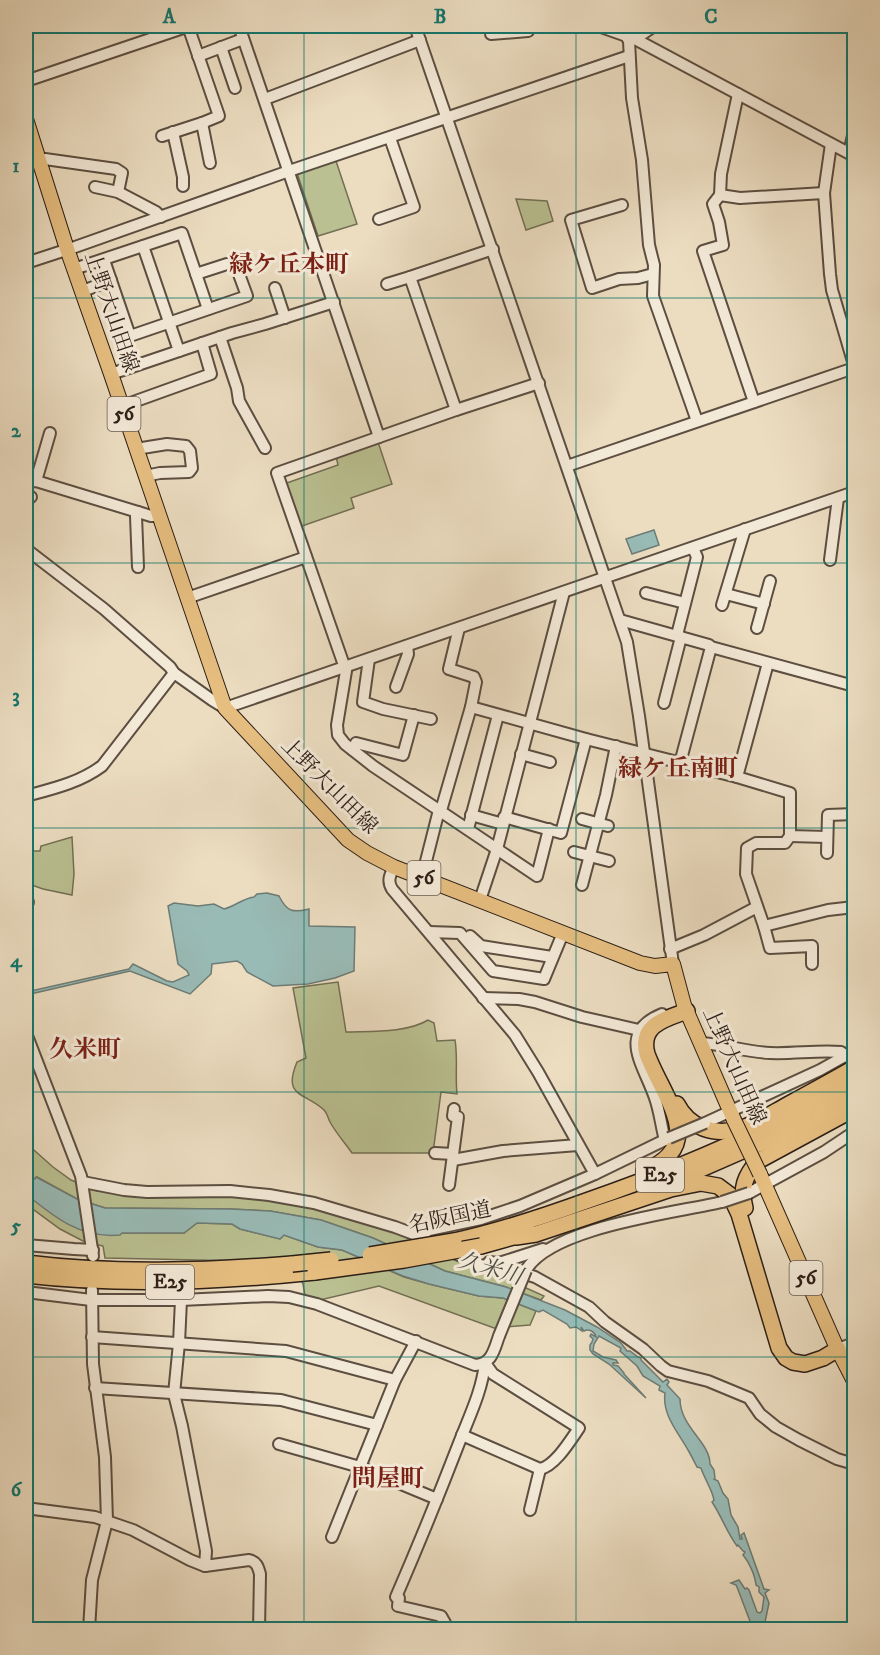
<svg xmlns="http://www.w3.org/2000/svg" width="880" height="1655" font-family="'IM FELL DW Pica','Noto Serif JP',serif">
<rect width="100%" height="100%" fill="#ecddc1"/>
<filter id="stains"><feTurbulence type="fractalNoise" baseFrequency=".00333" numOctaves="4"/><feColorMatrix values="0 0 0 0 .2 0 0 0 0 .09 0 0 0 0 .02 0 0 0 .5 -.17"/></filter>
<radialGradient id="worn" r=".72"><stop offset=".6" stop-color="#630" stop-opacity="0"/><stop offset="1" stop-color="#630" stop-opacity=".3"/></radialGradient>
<g fill="#bac091" stroke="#736f54" stroke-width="1.5">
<path d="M336,161L357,224L318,236L297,173Z"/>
<path d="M516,199L547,201L553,221L526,230Z"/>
<path d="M378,442L392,484L351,498L354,508L299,527L284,484L338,465L336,456Z"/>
<path d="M72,837L74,874L72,895L43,889L26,883V851H40L41,846Z"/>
<path d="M338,982L346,1032C371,1031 407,1033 428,1020L434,1023L437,1041L455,1040C458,1058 455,1076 457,1094L441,1092L433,1153H352C345,1143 336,1133 330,1122C328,1118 327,1113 324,1110C305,1092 282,1098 297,1062L306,1058L293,988Z"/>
<path d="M26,1143L53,1167L71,1180L97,1191L226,1195L270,1199L314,1206L414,1238L544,1296L541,1300L506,1287L445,1271L373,1238L321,1220L270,1211L230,1209L105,1208L77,1199L37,1177L35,1179L26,1174Z"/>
<path d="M26,1194L122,1233H184L197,1223L232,1224L240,1229L280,1239L284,1235L318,1247L342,1250L404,1277L429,1284L479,1296L503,1298L536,1311L530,1325L494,1328L379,1286L320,1300L305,1296L303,1284L293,1262L105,1258L103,1246L83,1241L60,1229L26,1204Z"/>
</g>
<g fill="#99bbb6" stroke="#6d7c76" stroke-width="1.5">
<path d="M654,530L659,545L632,554L626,539Z"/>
<path d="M267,893L279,896C287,912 293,913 309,909V926L355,927L354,971L335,978L308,984L273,986L247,972L242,964L237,961L212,964L211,974L190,994L130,971L26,995V992L129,969L133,964L167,981L173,982L189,975L187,971L178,964L168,906L174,903L198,906L214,904L224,909C236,906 241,899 254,897L257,894Z"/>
<path d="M26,1174L35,1179L36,1177L77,1199L105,1208L230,1209L270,1211L321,1220L373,1238L445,1271L506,1287L565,1310L597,1327L621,1343L627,1351H630L638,1357L641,1358V1360L663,1382L667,1379L669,1382L667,1385L680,1399C680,1427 710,1442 710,1464L714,1470L715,1478L714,1479L718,1481L723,1493L728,1499L731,1515L738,1527L740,1539H742L741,1535L744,1533L764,1589L769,1590L765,1593L769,1603L765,1622V1629H753L737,1587L736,1585L731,1583L739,1580L745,1589L747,1588L749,1590L757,1612L760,1613L762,1611L764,1597L759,1592V1587L756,1585C755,1575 749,1562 743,1555L745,1552L743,1551L738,1545L737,1546C726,1531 722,1517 712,1502L714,1500C712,1489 704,1478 701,1468L697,1467C694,1461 691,1455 688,1450C678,1432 662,1415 665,1393L659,1390L660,1386L643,1376L637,1366L620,1351L621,1348L599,1336L594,1344L593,1351L603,1357L616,1360L618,1363H613V1365L618,1366L624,1373V1374L646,1398L609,1364L593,1354L590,1350V1345L592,1342L593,1339L590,1336L591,1334L596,1337C595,1332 589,1328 584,1331L581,1327L582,1331L576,1327L570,1328L567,1324L543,1310L539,1312L503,1298L479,1296L429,1284L403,1276L342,1250L318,1247L284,1235L280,1239L240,1229L232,1224L197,1223L184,1233H122L120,1235C81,1239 54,1217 26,1194Z"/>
</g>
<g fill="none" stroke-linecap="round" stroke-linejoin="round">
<g stroke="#5c4e41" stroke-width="14">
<g id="minor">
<path d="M239,26L379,437"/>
<path d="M415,26L627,642L639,716L673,964"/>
<path d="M491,26V34L528,31L529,26"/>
<path d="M598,26L635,39L854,156"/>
<path d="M624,26L625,34L629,41L632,98L642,160L649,245L654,265L653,296L697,421"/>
<path d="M635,39L654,26"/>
<path d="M221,47L235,88"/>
<path d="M198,56L243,39"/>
<path d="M26,81L189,26"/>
<path d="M738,94L721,174L720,195L713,204L719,222L723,245L703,251L754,402"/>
<path d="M265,99L420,40"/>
<path d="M202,123L210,163"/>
<path d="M173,132L183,177V186"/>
<path d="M162,136L202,123L219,116L188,26"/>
<path d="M831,144L824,193L830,274L832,290L854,365"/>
<path d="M849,153L854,131"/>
<path d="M39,161L45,159L116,169L122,173L118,192"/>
<path d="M95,187L118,192L156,212L161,217"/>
<path d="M720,195L740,198L824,193"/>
<path d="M622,205L571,220L592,288L619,279L638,278L653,274"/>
<path d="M379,219L414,207L390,138"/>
<path d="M143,246L179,351"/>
<path d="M104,260L130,336L247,296L236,266L227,264L196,274"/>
<path d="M26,263L75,247L289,171L629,56"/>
<path d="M74,269L182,233L208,309"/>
<path d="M387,284L410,277"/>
<path d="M275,288L285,318"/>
<path d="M83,291L111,280"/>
<path d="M220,337L237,388L239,401L265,448"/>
<path d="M111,374L232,333L265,324L334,302"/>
<path d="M539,383L456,410L277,473L346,671L337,725L338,735L345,744L373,766L537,876L549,829"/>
<path d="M122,406L211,374L202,343"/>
<path d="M456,410L410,277L493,249"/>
<path d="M136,449L167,444L186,446L190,451L192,468L189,472L160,473L145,476"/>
<path d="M567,466L854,368"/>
<path d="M36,481L50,433"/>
<path d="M26,482L36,481L151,516H159"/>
<path d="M26,494L31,497"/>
<path d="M138,512L136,516L138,567"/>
<path d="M26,549L104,609L170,667L174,673L212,700L225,708L854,492"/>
<path d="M830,560L838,498"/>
<path d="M646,593L685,603"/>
<path d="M726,594L764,604"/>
<path d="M187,598L306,557"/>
<path d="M722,605L745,529"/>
<path d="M620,620L709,645L711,647L854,686"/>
<path d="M757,628L770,581"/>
<path d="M677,635L697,557L693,548"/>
<path d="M369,659L363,702L383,709L431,719"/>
<path d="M396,687L408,654L407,646"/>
<path d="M664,703L681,637"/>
<path d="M471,707L586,739L737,777L790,793V836L827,837"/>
<path d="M353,750L356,743L403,755L414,715"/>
<path d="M521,754L550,762"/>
<path d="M680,763L711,647"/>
<path d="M737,777L768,663"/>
<path d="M26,796C52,789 79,783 102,766L174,673"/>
<path d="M471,815L503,824"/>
<path d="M504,817L561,833L586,739"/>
<path d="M582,819L608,826"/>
<path d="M468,829L498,715"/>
<path d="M790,836L785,843H756L747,848L746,874L764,926L828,910L854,907"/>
<path d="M574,852L609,861"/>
<path d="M827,853L828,815L854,814"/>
<path d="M394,867C390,875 387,881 392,889L515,1035L538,1072L595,1174"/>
<path d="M422,877L439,810L442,807L471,707L476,682L474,677L449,669L459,628"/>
<path d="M582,885L606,795L616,746"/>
<path d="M480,900L497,849L564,592"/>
<path d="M26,902H28"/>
<path d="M764,926L770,948L812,946V964"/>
<path d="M429,932L460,933L493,971L544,979L563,933"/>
<path d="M470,936L481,946L552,957"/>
<path d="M670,949L704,935L757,907"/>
<path d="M483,998L519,999L535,1002L582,1017L639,1030"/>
<path d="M662,1014C616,1033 644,1065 655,1098C660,1112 661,1126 665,1140"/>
<path d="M26,1033L81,1176L93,1256"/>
<path d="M700,1043C724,1044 746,1052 770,1053C794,1054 818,1050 841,1052L848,1057"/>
<path d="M705,1123L820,1070L854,1051"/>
<path d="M435,1153L453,1154"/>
<path d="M453,1160L503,1151L578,1145"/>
<path d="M83,1182L124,1190L147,1192L230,1191L269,1195L314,1203L395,1227L419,1236L438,1245"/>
<path d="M449,1185L458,1117L453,1116L454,1109"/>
<path d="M749,1193L824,1152L854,1132"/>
<path d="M419,1236L429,1230L481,1219L520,1206L595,1174L669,1138"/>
<path d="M26,1245L74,1249L93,1250"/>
<path d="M452,1252L487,1268L516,1271L535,1277L589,1307L605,1322L643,1349L661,1366L668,1371L708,1381L749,1398L760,1414L776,1427L799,1440L837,1459L854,1464"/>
<path d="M489,1262L499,1263L543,1249"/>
<path d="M526,1270C551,1227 675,1213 722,1202"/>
<path d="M26,1292L91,1300H181L268,1296L289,1297L317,1304L475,1365C492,1364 494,1350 499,1336"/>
<path d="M181,1300L179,1343L174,1394L182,1426L206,1551L205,1566"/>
<path d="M92,1337L286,1351L395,1380"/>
<path d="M838,1349L854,1343"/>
<path d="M95,1388L281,1400L377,1425"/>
<path d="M462,1435L540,1469C555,1466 570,1441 579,1428L493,1374L485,1363"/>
<path d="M279,1444L360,1467L437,1499"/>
<path d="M26,1508L95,1517L133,1530L190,1560L205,1566L249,1560C257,1562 258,1567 260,1574L259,1630"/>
<path d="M530,1510L540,1469"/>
<path d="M332,1537L395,1380L416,1341"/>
<path d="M396,1597C418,1546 439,1495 459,1443C469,1417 482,1391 485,1363"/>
<path d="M399,1598L398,1606L441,1616L445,1623V1630"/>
<path d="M89,1630L92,1580L107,1521L105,1457L93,1364L92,1290"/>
</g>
</g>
<g stroke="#2c1e16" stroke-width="16">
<g id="major">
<path d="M26,119L67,249L111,374L225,708L348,840L367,853L394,867L640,963L655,966L673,964L684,1005L734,1120"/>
<path d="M760,1174L836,1346L854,1381"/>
</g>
</g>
<g stroke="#2c1e16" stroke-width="18">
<g id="highway">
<path d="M677,1104C683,1116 691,1123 703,1128C735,1140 763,1118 789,1104C811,1092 833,1080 854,1068"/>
<path d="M644,1171C709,1145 663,1098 647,1054C639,1025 665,1019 687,1011"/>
<path d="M676,1180L781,1134L854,1094"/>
<path d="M745,1208C740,1189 745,1175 758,1161L854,1109"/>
<path d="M516,1237L536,1234L671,1189L701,1183L718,1186L730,1195L739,1214L779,1348L786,1358L793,1362L805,1364L823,1358L838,1349"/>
<path d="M454,1241C500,1231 545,1216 589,1200C681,1168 770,1130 854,1081"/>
<path d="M481,1246L524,1234"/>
<path d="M26,1263C114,1274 204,1271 292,1264"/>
<path d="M26,1275C121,1286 219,1282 315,1272"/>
</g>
</g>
<use href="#minor" stroke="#f3e9d7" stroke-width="10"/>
<use href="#major" stroke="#e6be80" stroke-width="14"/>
<use href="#highway" stroke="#e6be80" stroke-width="15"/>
<g stroke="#5c4e41" stroke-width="14" stroke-linecap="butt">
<g id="minor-bridge">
<path d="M669,1138L705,1123"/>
<path d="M722,1202L749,1193"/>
<path d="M499,1336L526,1270"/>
</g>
</g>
<g stroke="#2c1e16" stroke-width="16" stroke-linecap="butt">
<path id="major-bridge" d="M734,1120L760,1174"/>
</g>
<g stroke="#2c1e16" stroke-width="18" stroke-linecap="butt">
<g id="highway-bridge">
<path d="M370,1255L454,1241"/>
<path d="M292,1264L331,1260"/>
<path d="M315,1272L404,1260L481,1246"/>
</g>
</g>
<use href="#minor-bridge" stroke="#f3e9d7" stroke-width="10"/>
<use href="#major-bridge" stroke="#e6be80" stroke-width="14"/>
<use href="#highway-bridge" stroke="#e6be80" stroke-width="15"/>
</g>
<path fill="none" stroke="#0f766e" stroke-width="1.5" stroke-opacity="0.55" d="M304,26V1630M576,26V1630M26,298H854M26,563H854M26,828H854M26,1092H854M26,1357H854"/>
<g text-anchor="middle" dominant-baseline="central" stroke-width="6" stroke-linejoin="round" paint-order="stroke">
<g fill="#f3e9d7" stroke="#685b50" stroke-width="1.5">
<rect x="107.5" y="397" width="33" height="34" rx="4.5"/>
<rect x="407.5" y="861" width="33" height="34" rx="4.5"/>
<rect x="636" y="1158" width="48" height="34" rx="4.5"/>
<rect x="789.5" y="1261" width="33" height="34" rx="4.5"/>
<rect x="146" y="1265" width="48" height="34" rx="4.5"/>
</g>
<g font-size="20" font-weight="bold" fill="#2c1e16">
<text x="124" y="414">56</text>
<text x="424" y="878">56</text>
<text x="660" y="1175">E25</text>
<text x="806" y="1278">56</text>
<text x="170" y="1282">E25</text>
</g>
<g font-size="21" fill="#2c1e16" stroke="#f3e9d7">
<text transform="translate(111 312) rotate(71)">上野大山田線</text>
<text transform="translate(329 786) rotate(45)">上野大山田線</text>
<text transform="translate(734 1066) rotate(66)">上野大山田線</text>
<text transform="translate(450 1218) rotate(-12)">名阪国道</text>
</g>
<g font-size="22" font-style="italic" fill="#4d4d46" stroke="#f3e9d7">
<text transform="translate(490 1269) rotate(16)">久米川</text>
</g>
<g font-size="24" font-weight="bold" fill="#7a1f14" stroke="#f3e9d7">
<text x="289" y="265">緑ケ丘本町</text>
<text x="678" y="769">緑ケ丘南町</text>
<text x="85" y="1050">久米町</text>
<text x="388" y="1479">問屋町</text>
</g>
</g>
<rect width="880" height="1655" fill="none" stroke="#ecddc1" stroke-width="66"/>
<rect x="33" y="33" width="814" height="1589" fill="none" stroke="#0f766e" stroke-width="2"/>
<g font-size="20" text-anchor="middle" font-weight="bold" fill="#0f766e">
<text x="169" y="23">A</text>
<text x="440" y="23">B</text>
<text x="711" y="23">C</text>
<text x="16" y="172">1</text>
<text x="16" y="437">2</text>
<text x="16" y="702">3</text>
<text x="16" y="967">4</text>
<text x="16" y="1232">5</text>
<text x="16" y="1496">6</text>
</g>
<rect width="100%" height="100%" filter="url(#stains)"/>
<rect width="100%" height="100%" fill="url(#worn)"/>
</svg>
